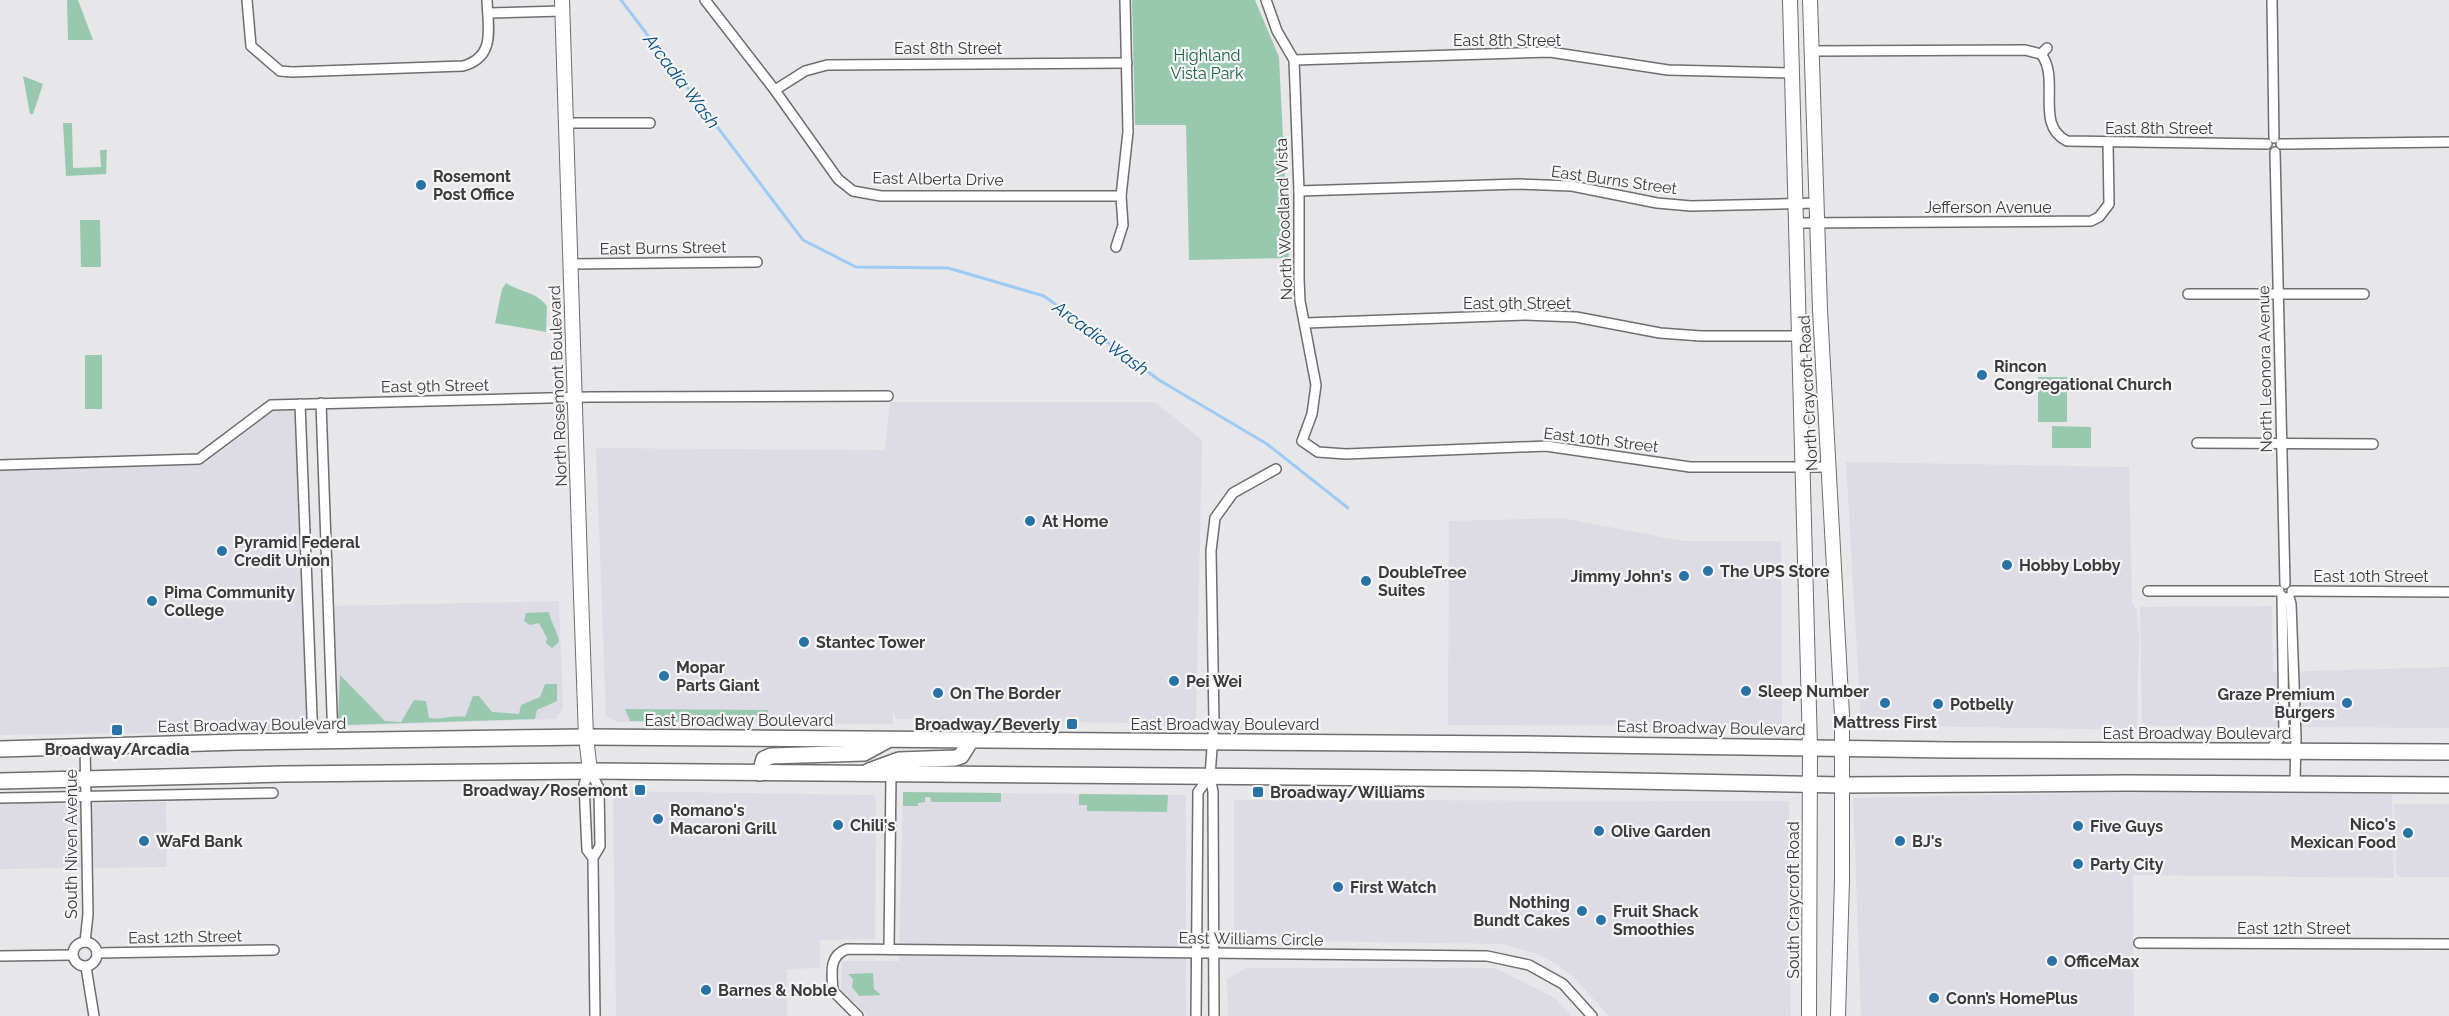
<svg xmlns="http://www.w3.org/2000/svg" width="2449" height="1016" font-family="Raleway,sans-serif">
<rect width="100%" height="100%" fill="#e7e7e9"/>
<g fill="#dddce5">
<path d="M890,402H1155L1202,440L1196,724L896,719L893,711V724L617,722L606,716L596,448L885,450Z"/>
<path d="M286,408H298L309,731L0,735V471L206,463L271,412Z"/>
<path d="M1846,462L2129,467L2132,604L2137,610L2139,638L2137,730L1861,725Z"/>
<path d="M1561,518L1684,541H1781L1782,726L1448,725L1449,521Z"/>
<path d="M559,601L563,708L556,719L344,726L338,719L334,606Z"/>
<path d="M2272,606L2273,672L2449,667V728L2147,726L2142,723L2140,607Z"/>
<path d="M616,791L875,795L876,802L875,939L820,940V968L787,969V1016H616L613,795Z"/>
<path d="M903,792L1186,795V1016H868L841,990L842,961H899Z"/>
<path d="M2132,792L2392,794L2394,878L2133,875L2134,1016H1861L1853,798Z"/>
<path d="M1234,800L1789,801L1791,1016H1609L1575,979L1559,966L1536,953L1500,944L1234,940Z"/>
<path d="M53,802L65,804L166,802L167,867L0,869V803Z"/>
<path d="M2394,804H2449V877H2401L2396,874Z"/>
<path d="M1246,968H1495L1555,998L1571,1016H1228L1227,979Z"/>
</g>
<g fill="#98c9af">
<path d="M67,0H78L93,40H68Z"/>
<path d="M1132,0H1255L1279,57L1289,258L1189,260L1186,125H1135Z"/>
<path d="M23,76L43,84L33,114H30Z"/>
<path d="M63,123H72L73,168L101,167L100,150H107L106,174L66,176Z"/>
<path d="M80,220H100L101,267H81Z"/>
<path d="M506,283C522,293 535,291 547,306L546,332L495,323L502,289Z"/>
<rect x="85" y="355" width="17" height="54"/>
<rect x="2038" y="377" width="29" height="45"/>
<path d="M2052,426L2091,427V448H2052Z"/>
<path d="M549,612C551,623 558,632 559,642L552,648L546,643L547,638L539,623L530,625L524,621L526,613Z"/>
<path d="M340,675L385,721L401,722L414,700L426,701L429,718C442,720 450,715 465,717L473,696H479L492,712L519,714L521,705L540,697L545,684H557V701L537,710L535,719L344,725L338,719Z"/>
<path d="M625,709L768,710L769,717L751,715L737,722L630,721Z"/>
<path d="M903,792L1001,793V802H931L930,797H925V802L918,803V806H903Z"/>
<path d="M1079,794L1168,795L1167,812L1087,811V805H1079Z"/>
<path d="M873,973L874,989L881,995L859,996L852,987L853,979L848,974Z"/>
</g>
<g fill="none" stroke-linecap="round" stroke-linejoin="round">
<path stroke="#9ecbf6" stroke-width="3" d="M621,0L803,240L856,267L948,268L1044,296L1159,380L1267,444L1348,508"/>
<g stroke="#6e6e70" stroke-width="12">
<g id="street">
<path d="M247,0L251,46L280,71L292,72L463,66C496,57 488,28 487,0"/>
<path d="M705,0L774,89L838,179L853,191L881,196H1121"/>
<path d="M1266,0L1277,31L1294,60L1299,191V279L1300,301L1316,385L1312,414L1302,441L1318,452L1346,454L1546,446L1690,467H1828"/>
<path d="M2272,0L2274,138"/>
<path d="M488,13L562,11"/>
<path d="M2047,48L2041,54C2061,79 2034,125 2067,141L2267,144"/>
<path d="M1811,51L2025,50L2041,54"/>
<path d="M1294,60L1550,52L1668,70L1792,73"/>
<path d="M775,90L805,71L827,65L1127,63"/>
<path d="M566,123H650"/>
<path d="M2281,144L2449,142"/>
<path d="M2275,152L2285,584"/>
<path d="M1299,191L1519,184L1572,186L1657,203L1691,206L1817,203"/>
<path d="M1797,223L2091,221L2099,217L2109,204L2108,143"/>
<path d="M1116,247L1123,225L1121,196L1128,132L1125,0"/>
<path d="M570,264L757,262"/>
<path d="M2188,294H2364"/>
<path d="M1306,323L1525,315L1576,317L1660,333L1701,336H1798"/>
<path d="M321,403L333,741"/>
<path d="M300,404L313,742"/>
<path d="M2197,443L2373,444"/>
<path d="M0,465L199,459L271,405L589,397L888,396"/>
<path d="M2148,591H2279"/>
<path d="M2292,591L2449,592"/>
<path d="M2289,597L2291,604L2296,737L2295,784"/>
<path d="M85,746L88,914L85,942"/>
<path d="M2269,751L2284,733L2282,596"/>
<path d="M1210,776L1214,721L1211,551L1215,518L1233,493L1276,469"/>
<path d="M0,798L273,793"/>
<path d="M593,858L587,850L584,784L590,771L599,788L600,846L593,858L595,1016"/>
<circle cx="85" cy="954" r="12"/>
<path d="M2139,943L2449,944"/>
<path d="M889,949L891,774"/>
<path d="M97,953L274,950"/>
<path d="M0,956L72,955"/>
<path d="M86,967L94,1016"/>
<path d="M858,1016L833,991C832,974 828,956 847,949L1487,956L1529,965L1563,984L1592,1016"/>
<path d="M1196,1016L1198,792L1210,776L1213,792L1214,1016"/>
</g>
</g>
<g stroke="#6e6e70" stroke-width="16">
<g id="secondary">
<path d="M562,0L581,595L586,737L590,771"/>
<path d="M1790,0L1810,747L1809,1016"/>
<path d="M1810,0L1820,310L1842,715V880L1838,1016"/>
</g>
</g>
<g stroke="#6e6e70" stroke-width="18">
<g id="primary">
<path d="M0,749L238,742L586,737L1519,744L1952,750L2449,752"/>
<path d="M869,771L899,760L955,758L961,756L971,740"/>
<path d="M760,773L764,759L771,756L864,753L886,741"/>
<path d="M0,781L283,774L590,771L1519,779L1842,785L2127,783L2449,785"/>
</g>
</g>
<use href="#street" stroke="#fff" stroke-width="9"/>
<use href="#secondary" stroke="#fff" stroke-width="14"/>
<use href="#primary" stroke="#fff" stroke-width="15"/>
</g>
<g fill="#2972a6" stroke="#f5f4f6" stroke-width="2">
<circle cx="421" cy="185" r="6"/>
<circle cx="1982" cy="375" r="6"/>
<circle cx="1030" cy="521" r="6"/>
<circle cx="222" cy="551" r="6"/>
<circle cx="2007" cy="565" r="6"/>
<circle cx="1708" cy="571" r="6"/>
<circle cx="1684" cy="576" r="6"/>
<circle cx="1366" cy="581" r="6"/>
<circle cx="152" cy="601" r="6"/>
<circle cx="804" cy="642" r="6"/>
<circle cx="664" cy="676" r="6"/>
<circle cx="1174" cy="681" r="6"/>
<circle cx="1746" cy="691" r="6"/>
<circle cx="938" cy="693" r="6"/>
<circle cx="1885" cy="703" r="6"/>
<circle cx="2347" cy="703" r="6"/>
<circle cx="1938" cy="704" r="6"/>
<rect x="1066" y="718" width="12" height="12" rx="3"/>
<rect x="111" y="724" width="12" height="12" rx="3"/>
<rect x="634" y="784" width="12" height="12" rx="3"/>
<rect x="1252" y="786" width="12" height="12" rx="3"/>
<circle cx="658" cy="819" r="6"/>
<circle cx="838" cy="825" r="6"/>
<circle cx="2078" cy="826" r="6"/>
<circle cx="1599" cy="831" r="6"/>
<circle cx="2408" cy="833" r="6"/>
<circle cx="144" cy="841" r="6"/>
<circle cx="1900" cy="841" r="6"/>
<circle cx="2078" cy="864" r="6"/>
<circle cx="1338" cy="887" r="6"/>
<circle cx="1582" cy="911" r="6"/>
<circle cx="1601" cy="920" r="6"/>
<circle cx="2052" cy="961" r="6"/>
<circle cx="706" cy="990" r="6"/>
<circle cx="1934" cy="998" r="6"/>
</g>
<g text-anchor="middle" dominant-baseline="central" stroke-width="4.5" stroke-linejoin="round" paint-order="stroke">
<g font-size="16" fill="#3b3b3c" stroke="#f5f4f6">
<text x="1507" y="40">East 8th Street</text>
<text x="948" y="48">East 8th Street</text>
<text x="2159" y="128">East 8th Street</text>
<text transform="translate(938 179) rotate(1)">East Alberta Drive</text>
<text transform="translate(1614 180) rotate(8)">East Burns Street</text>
<text x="1988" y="207">Jefferson Avenue</text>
<text transform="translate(1284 219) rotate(-92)">North Woodland Vista</text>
<text transform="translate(663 248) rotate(-1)">East Burns Street</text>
<text x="1517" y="303">East 9th Street</text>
<text transform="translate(2265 369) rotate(-91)">North Leonora Avenue</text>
<text transform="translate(435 386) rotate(-1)">East 9th Street</text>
<text transform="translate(558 386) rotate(-92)">North Rosemont Boulevard</text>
<text transform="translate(1808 393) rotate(-93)">North Craycroft Road</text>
<text transform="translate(1601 440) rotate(7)">East 10th Street</text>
<text x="2371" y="576">East 10th Street</text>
<text x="739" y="720">East Broadway Boulevard</text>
<text x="1225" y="724">East Broadway Boulevard</text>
<text transform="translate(252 725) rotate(-1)">East Broadway Boulevard</text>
<text transform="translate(1711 728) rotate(1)">East Broadway Boulevard</text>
<text x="2197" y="733">East Broadway Boulevard</text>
<text transform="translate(71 844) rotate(-90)">South Niven Avenue</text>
<text transform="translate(1793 900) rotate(-90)">South Craycroft Road</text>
<text x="2294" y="928">East 12th Street</text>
<text transform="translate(185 937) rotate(-1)">East 12th Street</text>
<text transform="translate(1251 939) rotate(1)">East Williams Circle</text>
</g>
<g font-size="16" fill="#1d6446" stroke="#f5f4f6">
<text x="1207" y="55">Highland<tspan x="1207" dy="18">Vista Park</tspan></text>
</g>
<g font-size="16" font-weight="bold" fill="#3b3b3c" stroke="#f5f4f6" text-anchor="start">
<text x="433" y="176">Rosemont<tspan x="433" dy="18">Post Office</tspan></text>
<text x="1994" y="366">Rincon<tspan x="1994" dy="18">Congregational Church</tspan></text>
<text x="1042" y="521">At Home</text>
<text x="234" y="542">Pyramid Federal<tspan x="234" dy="18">Credit Union</tspan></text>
<text x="2019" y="565">Hobby Lobby</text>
<text x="1720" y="571">The UPS Store</text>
<text x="1378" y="572">DoubleTree<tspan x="1378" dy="18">Suites</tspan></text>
<text x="1672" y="576" text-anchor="end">Jimmy John's</text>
<text x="164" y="592">Pima Community<tspan x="164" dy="18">College</tspan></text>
<text x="816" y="642">Stantec Tower</text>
<text x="676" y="667">Mopar<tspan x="676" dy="18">Parts Giant</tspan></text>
<text x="1186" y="681">Pei Wei</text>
<text x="1758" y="691">Sleep Number</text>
<text x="950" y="693">On The Border</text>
<text x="2335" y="694" text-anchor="end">Graze Premium<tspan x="2335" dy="18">Burgers</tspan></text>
<text x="1950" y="704">Potbelly</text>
<text x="1885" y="722" text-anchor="middle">Mattress First</text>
<text x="1060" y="724" text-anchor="end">Broadway/Beverly</text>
<text x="117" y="749" text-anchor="middle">Broadway/Arcadia</text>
<text x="628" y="790" text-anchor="end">Broadway/Rosemont</text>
<text x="1270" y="792">Broadway/Williams</text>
<text x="670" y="810">Romano's<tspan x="670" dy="18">Macaroni Grill</tspan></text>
<text x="2396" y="824" text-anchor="end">Nico's<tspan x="2396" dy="18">Mexican Food</tspan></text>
<text x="850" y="825">Chili's</text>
<text x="2090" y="826">Five Guys</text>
<text x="1611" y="831">Olive Garden</text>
<text x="156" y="841">WaFd Bank</text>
<text x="1912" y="841">BJ's</text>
<text x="2090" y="864">Party City</text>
<text x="1350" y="887">First Watch</text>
<text x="1570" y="902" text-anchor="end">Nothing<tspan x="1570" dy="18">Bundt Cakes</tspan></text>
<text x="1613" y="911">Fruit Shack<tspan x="1613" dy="18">Smoothies</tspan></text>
<text x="2064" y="961">OfficeMax</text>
<text x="718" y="990">Barnes &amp; Noble</text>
<text x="1946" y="998">Conn’s HomePlus</text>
</g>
<g font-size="18" font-style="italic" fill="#044e81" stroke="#f5f4f6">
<text transform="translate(682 81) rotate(53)">Arcadia Wash</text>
<text transform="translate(1101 338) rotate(36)">Arcadia Wash</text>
</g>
</g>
</svg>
